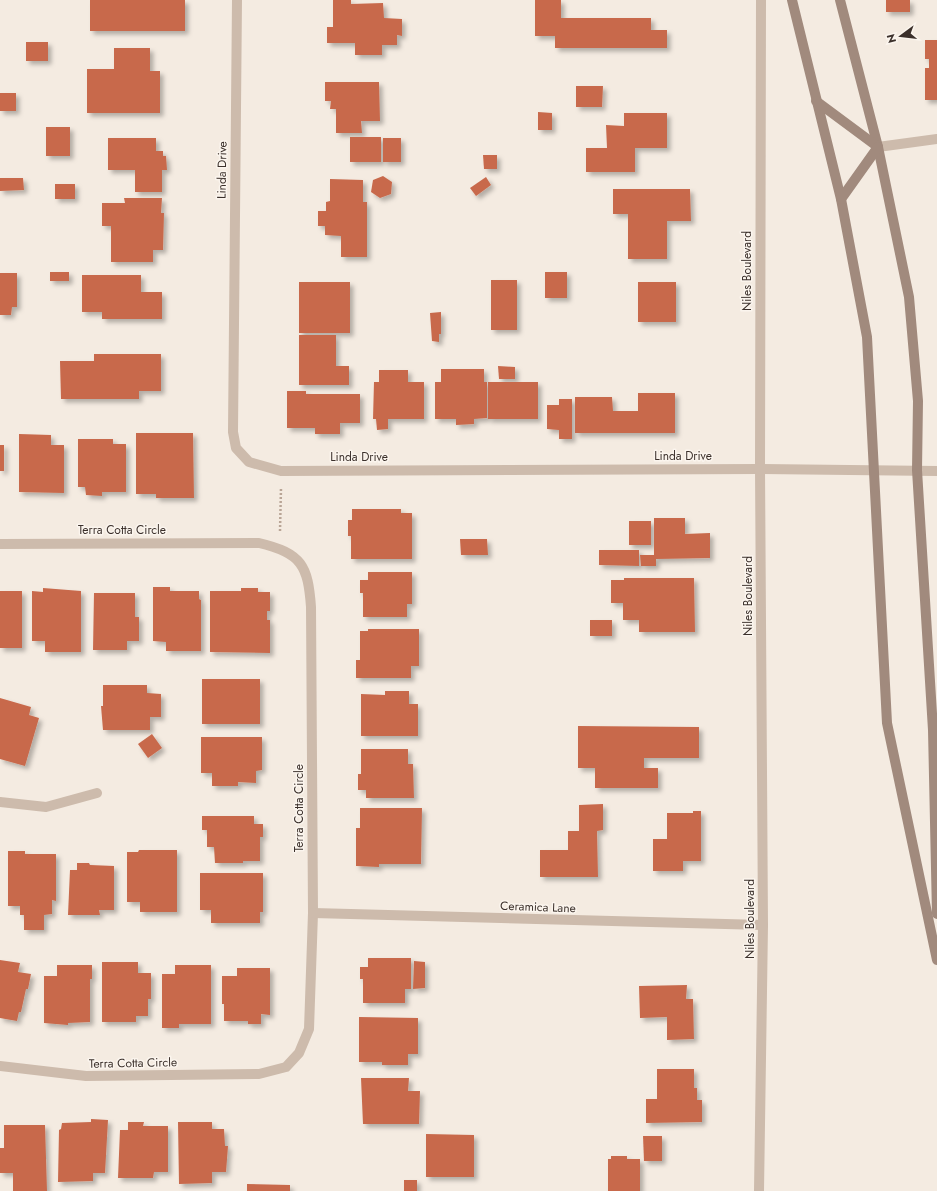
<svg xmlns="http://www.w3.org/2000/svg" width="937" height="1191" font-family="Jost,sans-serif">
<defs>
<filter id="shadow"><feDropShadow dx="3.5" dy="3.5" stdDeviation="2" flood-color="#0004"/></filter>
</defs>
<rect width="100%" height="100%" fill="#f4ebe1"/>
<g fill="#c8694b" filter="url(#shadow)">
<rect x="90" y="0" width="95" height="31"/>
<path d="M333,0H351V4L383,3L384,18L402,19V36L397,35V45H382V55H355V43H327V27H333Z"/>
<path d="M535,0H561V18H651V30H667V48H555V36H535Z"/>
<rect x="886" y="0" width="24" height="12"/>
<path d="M925,40H937V100H925V68H929V59H925Z"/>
<rect x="26" y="42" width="22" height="19"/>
<path d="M114,48H150V71H160V113H87V69H114Z"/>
<path d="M325,82H379L380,121H361L362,133H336V109H330L331,101H325Z"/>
<path d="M576,86H603L602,107H576Z"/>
<rect x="0" y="93" width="16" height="18"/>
<path d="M538,112L552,113V130H538Z"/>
<path d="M624,113H667V148H635V172H586V148H607L606,125L624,126Z"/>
<rect x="46" y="127" width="24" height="29"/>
<rect x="350" y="137" width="31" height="25"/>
<path d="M108,138H156V151H163V156H166L167,170H162V192H135V170H108Z"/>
<rect x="383" y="138" width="18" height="24"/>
<path d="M483,155H497V169H484Z"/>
<path d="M383,176L392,182L391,194L380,198L371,192L373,180Z"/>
<path d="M486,177L491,185L476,196L470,188Z"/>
<path d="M0,178H23L24,190L0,191Z"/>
<path d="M330,179L363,180V202H367V257H341V236L325,235V226H318V211H326V202L330,201Z"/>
<rect x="55" y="184" width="20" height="15"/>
<path d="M613,189H690L691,221H667V259H628V214H613Z"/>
<path d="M124,198H162L161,213H164L163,250H153V262H111V226H102V203H125Z"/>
<rect x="50" y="272" width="19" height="9"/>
<rect x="545" y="272" width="22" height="26"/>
<path d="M0,273H17V307H12L11,315H0Z"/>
<path d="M82,275H141V292H162V319H102V312H82Z"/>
<rect x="491" y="280" width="26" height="50"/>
<rect x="299" y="282" width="51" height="51"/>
<rect x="638" y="282" width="38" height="40"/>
<path d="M441,312V334H439V342L432,341L430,313Z"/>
<path d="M299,335H336V366H349V385H299Z"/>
<path d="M94,354H161V391H139V399H61L60,361H94Z"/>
<path d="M498,366L515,367V379H499Z"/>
<path d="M441,369H484V382H487V418L474,419V424L456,425V419H435V382H441Z"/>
<path d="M379,370H408V382H424V419H388V429L377,430L376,419H373L374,382H379Z"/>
<rect x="488" y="382" width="50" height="37"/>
<path d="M287,391H306V394H360V423H340V434H315V428H287Z"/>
<path d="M638,393H675V433H575V397H612L613,411H638Z"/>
<path d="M559,399H572V439H559V430L547,429V405H559Z"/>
<path d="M136,433H193L194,498H156V494H136Z"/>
<path d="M19,434L51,435V445H64V493L19,492Z"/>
<path d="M78,439H113V444H126V492H102V496L86,495L85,487H78Z"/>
<rect x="0" y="445" width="4" height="26"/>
<path d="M352,509H401V513H412V559H351V536H348V520H352Z"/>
<path d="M654,518H685V534L710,533V558L656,559V566H641L640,555H654Z"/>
<rect x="629" y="521" width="22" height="24"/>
<path d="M460,539H487L488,555H461Z"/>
<path d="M599,550H639V566L599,565Z"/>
<path d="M368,572H412V604H407V617H363V593H360V580H368Z"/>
<path d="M624,578H694L695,632H639V620H623V603H611V580H624Z"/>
<path d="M153,587H170V591H199V599L201,600V651H166V642L153,641Z"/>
<path d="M43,588L81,591V652H45V641H32V591L43,592Z"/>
<path d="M241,588H258V592H270V611H267V620H270V653L210,652V591H241Z"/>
<rect x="0" y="591" width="22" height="57"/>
<path d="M94,593H135V617H139V641H127V650H93Z"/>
<rect x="590" y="620" width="22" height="16"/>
<path d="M368,629H419V666H411V678H356V660H360V631H368Z"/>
<rect x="202" y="679" width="58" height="45"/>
<path d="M103,685H147V693L161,694V717H150V730H103L101,706H103Z"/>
<path d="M385,691H409V704H418V736H361V694L385,695Z"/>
<path d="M0,698L31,707L29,715L39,718L25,766L0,759Z"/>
<path d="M578,726L699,727V758H644V768H658V788H595V768H578Z"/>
<path d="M152,734L162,748L148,758L138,744Z"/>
<path d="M201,737H262V770L256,771V783L238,782V786H212V773H201Z"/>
<path d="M361,749H408V764H413L414,798H366V790H358V774H361Z"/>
<path d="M603,804V830L597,831L598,877H540V850H568V831H579V805Z"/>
<path d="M360,808H422L421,864H379V867L356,866V828H360Z"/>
<path d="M693,811H701V861H683V871H653V839H667V813H693Z"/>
<path d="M202,816H254V824H263V837H260V861H243V863H215L214,847H207V830H202Z"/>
<path d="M139,850H177V912H140V902H127V852H138Z"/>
<path d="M8,851H25V854H56V901L52,900V914L44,915V930H24V915H20V906H8Z"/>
<path d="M77,863H89L90,865L114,866V910H99L100,915H68L70,870H77Z"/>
<path d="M200,873H263V912H260V923H211V910H200Z"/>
<path d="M368,958H411V989H405V1003H363V979H360V967H368Z"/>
<path d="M0,960L20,963L18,972L31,974L28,989H26L21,1012H19L17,1021L0,1018Z"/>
<path d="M414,961L425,962V988L413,989Z"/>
<path d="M102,962H138V973H151V999H148V1016H136V1022H102Z"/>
<path d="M57,965H92V979H90V1022L68,1023V1025L44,1023V976H57Z"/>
<path d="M175,965H211V1024H179V1028H162V974H175Z"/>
<path d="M237,968H270V1015L261,1014V1024H248V1021H224V1004H222V976H237Z"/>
<path d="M687,985L686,999H693L694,1039L667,1040V1017L640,1018L639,986Z"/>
<path d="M359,1017L418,1018V1054H408V1065H382V1062H359Z"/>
<path d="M657,1069H694V1088H697V1100H702V1122L646,1123V1099H657Z"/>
<path d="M361,1078H409L408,1091H420L419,1124H363Z"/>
<path d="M91,1119L108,1120L105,1173H93V1181L58,1182L59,1130L61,1129L62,1123L91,1122Z"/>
<path d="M128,1122H144L143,1126H168V1172H154L153,1178H118L120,1130H128Z"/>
<path d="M178,1122H212V1129H224L225,1146H228L226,1172H212V1183L179,1184Z"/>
<path d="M4,1125H45L47,1191H13V1173H0V1148H4Z"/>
<path d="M426,1134L474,1135V1177H426Z"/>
<path d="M643,1136H662V1161H644Z"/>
<path d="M611,1156H627V1159H640V1191H608V1159H611Z"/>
<rect x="404" y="1180" width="13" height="11"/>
<path d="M247,1184L290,1185V1191H247Z"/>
</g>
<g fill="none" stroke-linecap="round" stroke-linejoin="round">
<path stroke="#b9a596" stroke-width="2.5" stroke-dasharray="2 2" stroke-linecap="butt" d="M280,531L281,488"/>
<g stroke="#cdbbac" stroke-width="10">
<path d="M237,0L233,432L236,448L249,462L281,471L760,469L937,471"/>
<path d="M878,147L937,139"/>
<path d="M0,544L259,543C302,553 308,566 311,607L313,913L309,1029L299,1053L286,1067L259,1074L86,1076L0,1066"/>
<path d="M0,802L46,807L97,793"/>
<path d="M313,913L763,925"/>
<path d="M759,1191L763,925L760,469L761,0"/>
</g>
<g stroke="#a18a7d" stroke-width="10">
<path d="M792,0L841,199L867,337L887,723L937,960"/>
<path d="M840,0L878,147L909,297L918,401L917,470L933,730L937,914"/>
<path d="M816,101L878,147"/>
<path d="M841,199L878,147"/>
</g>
</g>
<g text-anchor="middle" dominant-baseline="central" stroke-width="3" stroke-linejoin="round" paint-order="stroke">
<g font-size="12" fill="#3b302b" stroke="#fbf5ee">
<text transform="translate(222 170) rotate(-89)">Linda Drive</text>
<text transform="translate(747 271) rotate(-90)">Niles Boulevard</text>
<text x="683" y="456">Linda Drive</text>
<text x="359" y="457">Linda Drive</text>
<text x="122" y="530">Terra Cotta Circle</text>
<text transform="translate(748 596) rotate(-90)">Niles Boulevard</text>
<text transform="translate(299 808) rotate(-90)">Terra Cotta Circle</text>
<text transform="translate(538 907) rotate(2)">Ceramica Lane</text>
<text transform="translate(750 919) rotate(-90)">Niles Boulevard</text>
<text transform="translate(133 1063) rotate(-1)">Terra Cotta Circle</text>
</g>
</g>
<g transform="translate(901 36) rotate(255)" stroke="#fbf5ee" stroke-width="3" paint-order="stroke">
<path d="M0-3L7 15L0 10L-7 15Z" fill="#3b302b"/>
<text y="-6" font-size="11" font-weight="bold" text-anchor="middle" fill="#3b302b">N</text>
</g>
</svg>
